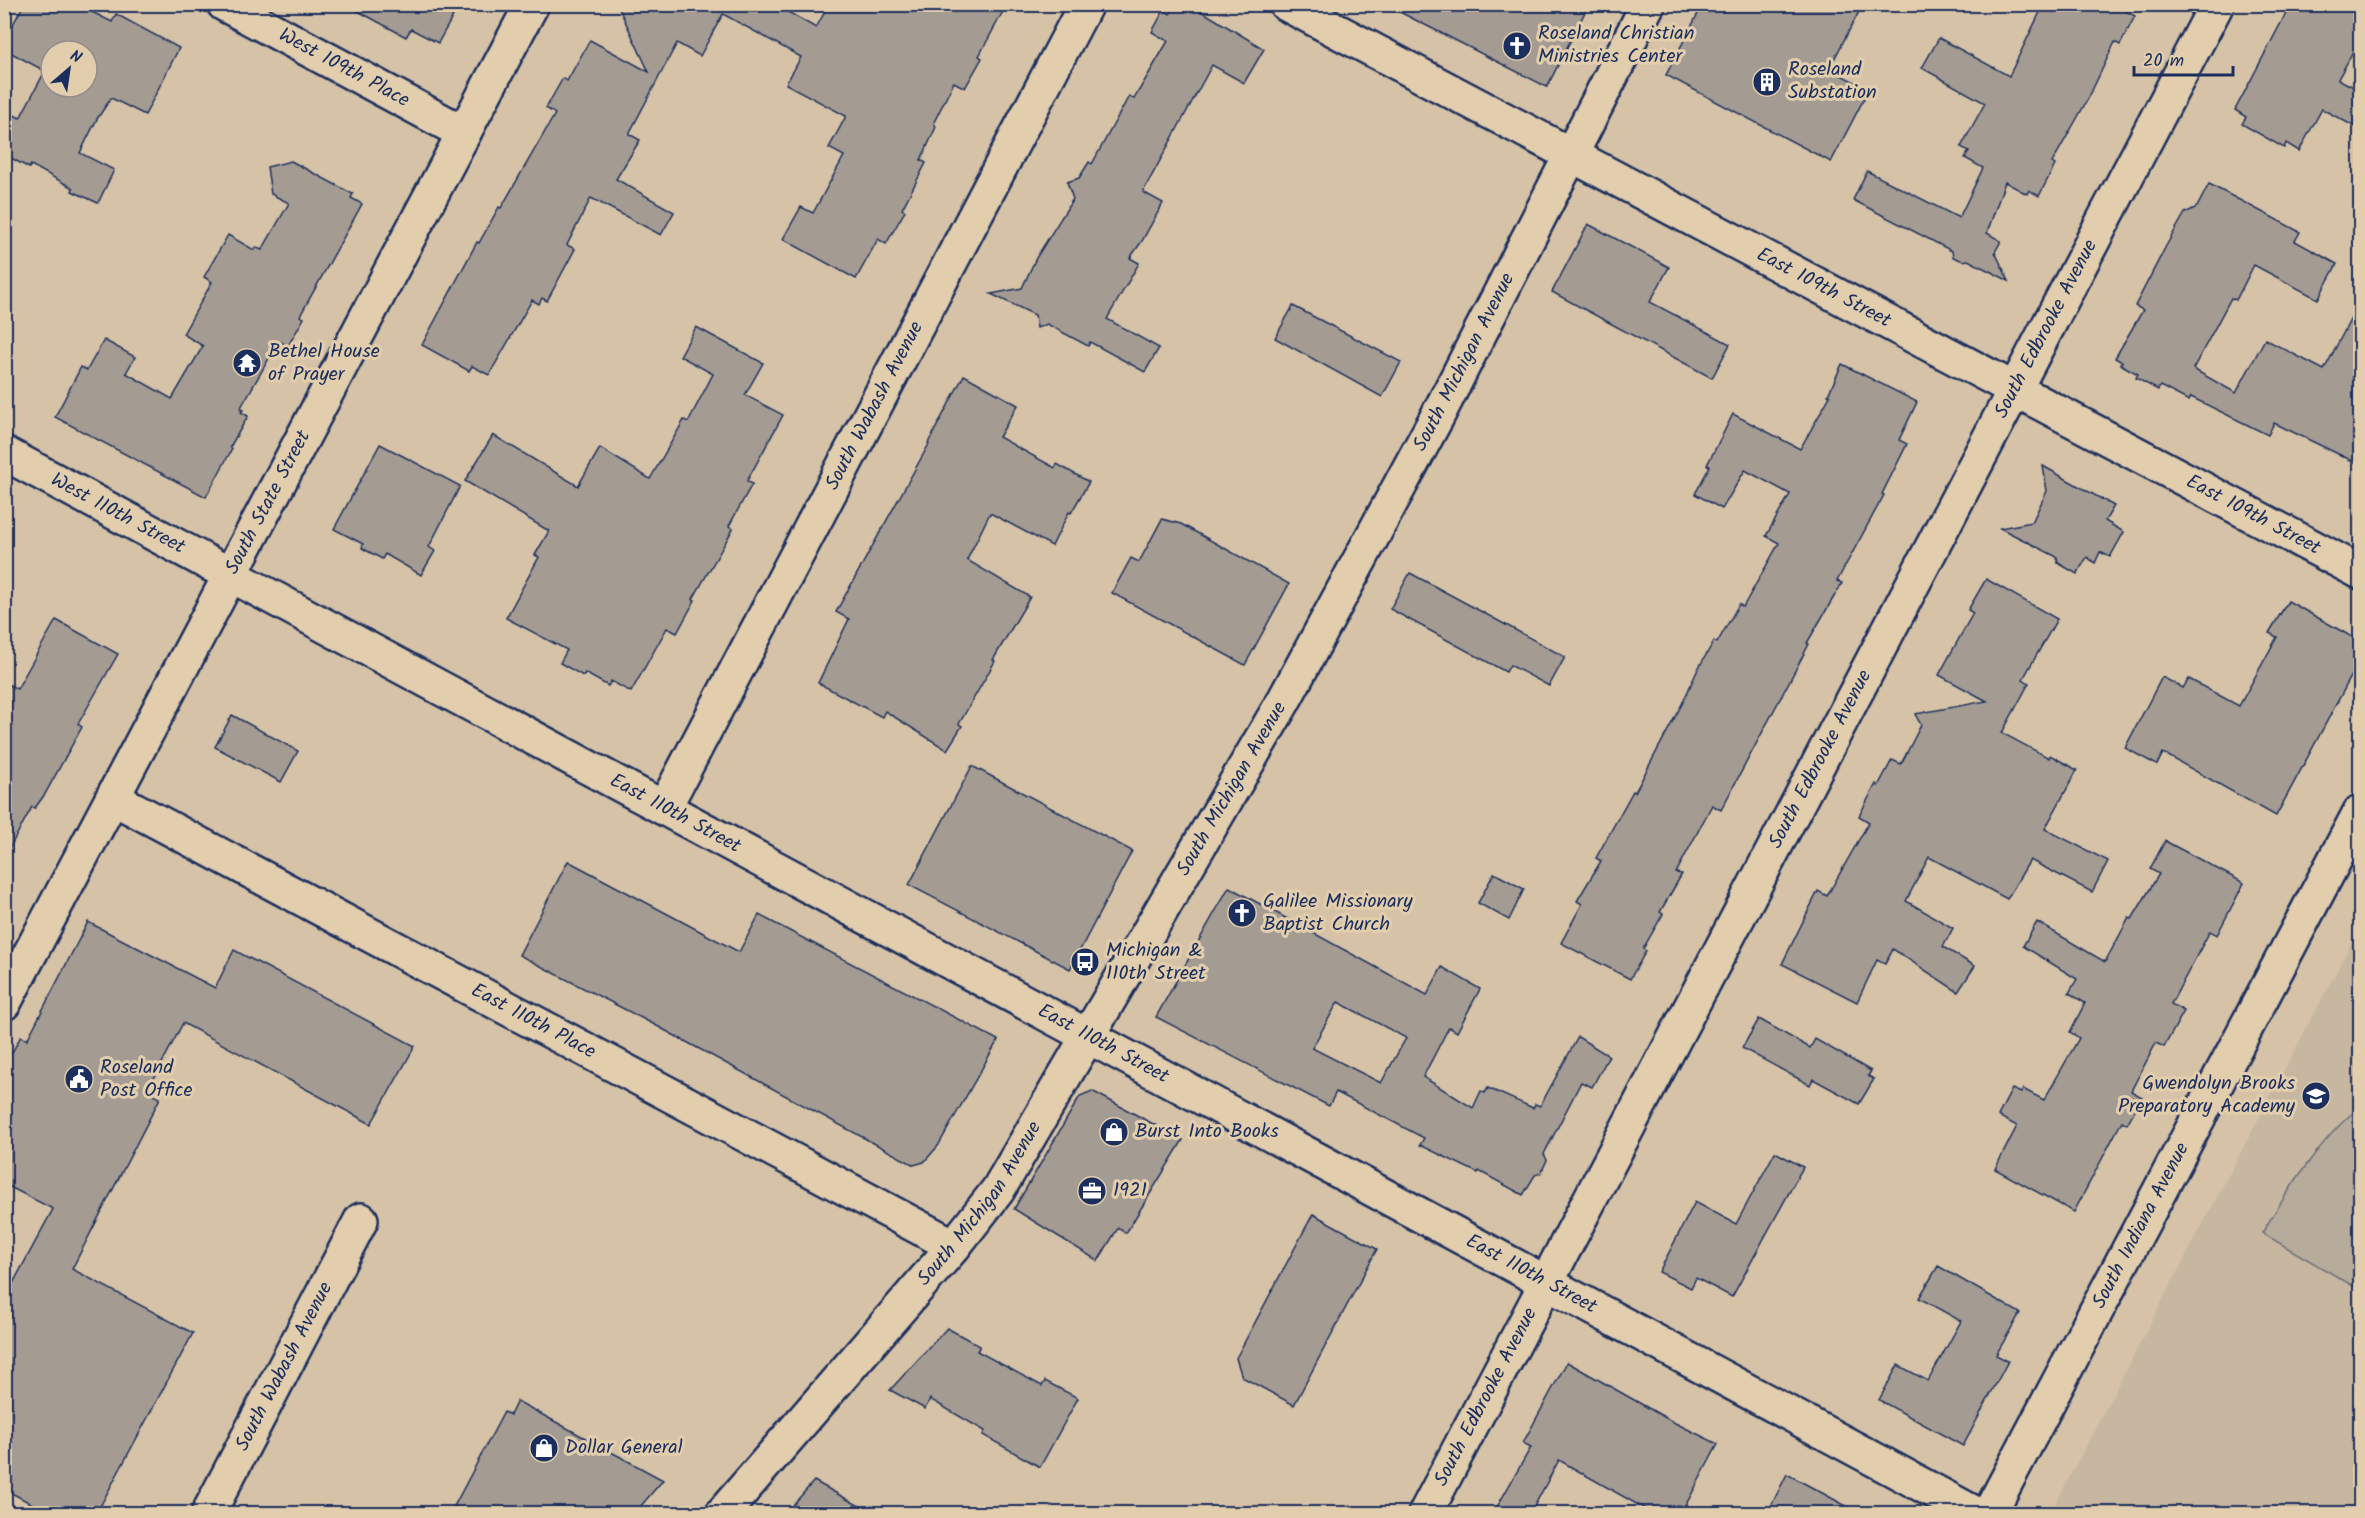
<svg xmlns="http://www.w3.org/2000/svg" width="2365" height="1518" font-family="Kalam,sans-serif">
<rect width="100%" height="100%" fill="#d6c3a7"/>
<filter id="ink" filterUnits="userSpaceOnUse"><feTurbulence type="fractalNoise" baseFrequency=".0167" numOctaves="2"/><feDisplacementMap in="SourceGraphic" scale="12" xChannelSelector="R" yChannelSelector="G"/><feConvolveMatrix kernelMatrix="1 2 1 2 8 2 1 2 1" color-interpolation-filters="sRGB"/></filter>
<g filter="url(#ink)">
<path fill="#c7b7a1" d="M2360,927V1513L2050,1514L2181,1265Z"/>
<path fill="#b7ab9b" stroke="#696d7c" stroke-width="1.5" d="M2360,1107V1290L2262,1233C2287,1192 2322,1136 2360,1107Z"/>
<g fill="#a49c93" stroke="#1b2f5e" stroke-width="1.5" fill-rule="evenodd">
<path d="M24,4H76L112,22L116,14L179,48L145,115L111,98L97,119L80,153L114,170L98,203L72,191L73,188L31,165L29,168L4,154V110L20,118L45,71L4,49V41ZM51,51H87V87H51Z"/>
<path d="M345,4H433L453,16L438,43L411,29L406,37Z"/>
<path d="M617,4H774L816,28L829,4H1007L979,56L982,58L965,88L954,82L934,122L936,127L921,160L926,163L902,209L905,211L886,244L878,239L856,279L783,239L801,207L813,213L844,156L829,148L846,116L786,84L801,57L723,14L700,56L677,43L629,134L640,140L616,179L674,212L661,235L591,198L567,245L575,249L547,301L542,298L539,304L532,300L489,375L472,366L469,371L422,345L477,242L479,243L499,207L501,208L555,114L546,108L563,78L567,81L590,40L649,72Z"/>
<path d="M1176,4H1190L1264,49L1244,83L1212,65L1143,192L1163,203L1142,241L1130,258L1139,263L1107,319L1159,348L1145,372L1090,342L1088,346L1047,324L1037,328L1035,315L991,294L1022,288L1036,258L1073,199L1067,182L1079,178L1089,162L1092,164L1129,96L1134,99L1168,41L1152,32L1164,10L1170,14Z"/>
<path d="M1384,4H1589L1547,87Z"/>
<path d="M1703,4H1863L1829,69L1869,89L1831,162L1666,75Z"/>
<path d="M2044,4H2114L2135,16L2120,45L2115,42L2089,97L2052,163L2055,165L2039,196L2029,190L2027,194L2005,182L1987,233L2001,241L1995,252L2009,281L1968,260L1963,261L1953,257L1952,251L1853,200L1867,171L1959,218L1983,168L1965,158L1969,151L1961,147L1985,103L1922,68L1939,38L2009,76Z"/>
<path d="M2291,4H2361V38L2338,79L2361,91V130L2322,109L2299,151L2286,143L2284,148L2242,124L2246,117L2235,110Z"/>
<path d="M291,161L353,194L351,198L362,204L300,316L304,318L288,346L279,341L240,409L243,410L241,412L248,416L230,447L232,449L206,497L55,417L81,367L87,370L104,340L135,357L126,373L172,399L203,346L183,334L212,282L204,277L228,235L254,250L255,247L262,250L289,203L271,194L267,167Z"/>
<path d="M2209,184L2300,232L2295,241L2337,264L2318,299L2254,265L2236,300L2231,298L2193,369L2236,393L2265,339L2324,370L2361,299V465L2274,423L2268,435L2191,397L2189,401L2160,386L2158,390L2136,378L2138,374L2120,364L2122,362L2115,358L2143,310L2135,306L2166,246L2185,213L2197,207Z"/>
<path d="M1588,224L1669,267L1650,302L1730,344L1712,378L1552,292Z"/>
<path d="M1293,306L1401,362L1382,397L1275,338Z"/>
<path d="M696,327L763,363L745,395L783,415L747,481L752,484L729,526L733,529L693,599L695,600L677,633L667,628L631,692L611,681L608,686L585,673L583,676L560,663L567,650L506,618L539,557L535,555L549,531L465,481L493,435L578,486L600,448L650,479L684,420L688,422L713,374L680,356Z"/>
<path d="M1842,364L1917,402L1899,440L1907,444L1882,494L1884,495L1837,581L1842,583L1807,643L1809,644L1789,682L1721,810L1712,805L1676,873L1682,874L1660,912L1663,914L1643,949L1646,951L1630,979L1561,943L1582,904L1577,901L1601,861L1596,858L1633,791L1635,792L1682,704L1698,669L1714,641L1717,643L1739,604L1743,607L1779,543L1766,536L1790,494L1745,470L1722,509L1695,494L1710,466L1707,465L1733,414L1800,449L1830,396L1828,395Z"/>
<path d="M964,375L1018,405L999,437L1055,468L1057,464L1089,482L1071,513L1069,512L1052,546L990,513L967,560L1030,597L993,660L995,661L959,724L962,726L947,750L885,711L882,717L818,683L849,619L836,612L929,444L928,443Z"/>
<path d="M380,444L460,486L429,547L435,551L421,575L385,554L382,559L362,548L363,544L334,529Z"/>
<path d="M2043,466L2114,506L2105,521L2124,532L2110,557L2100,552L2095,563L2087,557L2077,574L2058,563L2057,557L2000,528L2032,522L2047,491Z"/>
<path d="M1162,519L1181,524L1289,584L1245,665L1112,593L1131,558L1139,562Z"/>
<path d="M1410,573L1565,657L1549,686L1510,665L1506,672L1390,609Z"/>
<path d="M1986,579L2057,619L2023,679L2029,683L2002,733L2049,758L2050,755L2077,770L2045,829L2108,861L2092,892L2030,860L2007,899L1929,857L1906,901L1953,928L1943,947L1975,966L1958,992L1893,949L1885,964L1877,960L1857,1002L1782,964L1818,891L1827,896L1869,822L1859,816L1876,784L1878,786L1892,760L1901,764L1921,725L1915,714L1987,701L1939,675L1973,613L1968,610Z"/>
<path d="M2288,601L2361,642V658L2276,816L2163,753L2157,765L2125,748L2162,677L2183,688L2189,679L2239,706L2277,637L2269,633Z"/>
<path d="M56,620L118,654L78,724L82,727L45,794L35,808L32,807L4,858V682L17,689Z"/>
<path d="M232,715L298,751L281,782L215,747Z"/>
<path d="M972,766L1132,851L1070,969L909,885Z"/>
<path d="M2165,841L2244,883L2217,935L2210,931L2171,1004L2184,1011L2164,1047L2156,1043L2131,1091L2142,1097L2127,1124L2122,1121L2074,1212L1995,1169L2017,1126L1998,1116L2012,1089L2021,1093L2023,1089L2044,1100L2079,1038L2070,1032L2085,1003L2069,993L2077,979L2023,946L2037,922L2105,962L2129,918L2132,919L2159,874L2150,869Z"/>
<path d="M568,861L739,952L759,915L998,1040L938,1146L924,1162L914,1165L655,1025L519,955Z"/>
<path d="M1494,873L1524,889L1509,920L1478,903Z"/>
<path d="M1229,887L1427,995L1442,967L1480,989L1457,1032L1449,1027L1423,1077L1473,1108L1481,1091L1485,1093L1488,1088L1533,1108L1535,1104L1540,1106L1578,1037L1609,1056L1592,1087L1581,1082L1544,1154L1547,1160L1541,1173L1535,1175L1523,1195L1479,1171L1478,1173L1420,1145L1424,1138L1336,1092L1329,1106L1156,1017ZM1338,1002L1406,1038L1381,1083L1312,1048Z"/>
<path d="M88,922L215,988L234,950L415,1046L371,1124L183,1023L147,1092L160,1098L72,1269L193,1333L96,1514H51L4,1489V1300L53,1209L4,1184V1067L21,1036L27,1040Z"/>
<path d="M1759,1019L1810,1048L1815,1039L1871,1071L1868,1076L1874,1079L1859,1104L1813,1079L1810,1085L1742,1048Z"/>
<path d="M1092,1091L1183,1140L1126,1233L1118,1228L1098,1261L1014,1209L1080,1096Z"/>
<path d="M1775,1152L1803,1167L1732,1297L1696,1278L1691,1288L1659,1272L1695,1202L1736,1224Z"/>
<path d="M1313,1214L1377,1249L1294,1405L1242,1377L1236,1358Z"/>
<path d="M1938,1266L2020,1313L1996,1355L2008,1361L1963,1446L1879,1400L1898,1365L1928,1381L1961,1321L1919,1298Z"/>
<path d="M947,1328L980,1346L977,1351L1042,1386L1045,1381L1078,1398L1040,1467L983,1435L985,1431L930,1399L925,1409L890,1390Z"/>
<path d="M1567,1362L1673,1422L1718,1444L1681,1514H1654L1559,1460L1530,1514H1493L1531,1447L1523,1443Z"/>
<path d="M517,1401L663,1480L634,1514H450L504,1412L510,1415Z"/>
<path d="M1787,1474L1861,1514H1767Z"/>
<path d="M814,1481L874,1514H785Z"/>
</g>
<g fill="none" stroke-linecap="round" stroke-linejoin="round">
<g stroke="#1b2f5e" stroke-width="38">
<g id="minor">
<path id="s1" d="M224,4L464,133"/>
<path id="s2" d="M1286,4L2360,572"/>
<path id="s3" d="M4,453L1976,1514"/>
<path id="s4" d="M113,798L954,1246"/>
<path id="s5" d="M664,808L1086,4"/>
<path id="s6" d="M4,1003L532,4"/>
<path id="s7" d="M208,1514L361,1220"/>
<path id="s8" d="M1425,1514L2217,4"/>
<path id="s9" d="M1989,1514L2360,812"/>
</g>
</g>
<g stroke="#1b2f5e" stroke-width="38">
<g id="major">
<path id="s10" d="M722,1514L954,1246L998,1190L1283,702L1437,417L1648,4"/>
</g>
</g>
<use href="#minor" stroke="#e2cdac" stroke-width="33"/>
<use href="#major" stroke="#e2cdac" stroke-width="33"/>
</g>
</g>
<defs>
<g id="church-disc" transform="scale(1.5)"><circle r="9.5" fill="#1b2f5e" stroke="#e2cdac"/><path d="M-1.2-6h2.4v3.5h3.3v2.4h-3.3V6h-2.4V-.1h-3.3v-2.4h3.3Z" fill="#fff"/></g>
<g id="building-disc" transform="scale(1.5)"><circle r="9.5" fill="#1b2f5e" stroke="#e2cdac"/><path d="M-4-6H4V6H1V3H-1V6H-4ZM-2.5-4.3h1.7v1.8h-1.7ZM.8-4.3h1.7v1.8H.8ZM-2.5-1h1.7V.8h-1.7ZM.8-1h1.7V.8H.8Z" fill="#fff"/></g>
<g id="temple-disc" transform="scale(1.5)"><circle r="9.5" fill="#1b2f5e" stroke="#e2cdac"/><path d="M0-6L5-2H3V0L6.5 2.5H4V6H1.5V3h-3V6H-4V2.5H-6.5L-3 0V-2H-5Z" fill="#fff"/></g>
<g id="bus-disc" transform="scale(1.5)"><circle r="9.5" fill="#1b2f5e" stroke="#e2cdac"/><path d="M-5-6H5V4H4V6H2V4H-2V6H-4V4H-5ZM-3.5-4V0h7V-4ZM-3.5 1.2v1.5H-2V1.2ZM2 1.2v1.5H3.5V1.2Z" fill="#fff"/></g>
<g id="civic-disc" transform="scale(1.5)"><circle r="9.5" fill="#1b2f5e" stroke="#e2cdac"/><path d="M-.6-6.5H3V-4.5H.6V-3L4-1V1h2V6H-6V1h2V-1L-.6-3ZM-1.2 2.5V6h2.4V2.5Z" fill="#fff"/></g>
<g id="school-disc" transform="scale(1.5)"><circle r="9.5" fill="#1b2f5e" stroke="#e2cdac"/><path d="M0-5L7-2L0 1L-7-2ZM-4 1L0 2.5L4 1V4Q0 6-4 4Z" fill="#fff"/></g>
<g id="shop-disc" transform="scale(1.5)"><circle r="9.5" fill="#1b2f5e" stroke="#e2cdac"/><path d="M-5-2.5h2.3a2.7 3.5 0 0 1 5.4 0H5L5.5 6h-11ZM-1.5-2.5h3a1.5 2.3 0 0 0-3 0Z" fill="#fff"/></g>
<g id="office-disc" transform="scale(1.5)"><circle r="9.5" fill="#1b2f5e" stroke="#e2cdac"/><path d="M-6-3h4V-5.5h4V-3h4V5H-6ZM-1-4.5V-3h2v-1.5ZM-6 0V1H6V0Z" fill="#fff"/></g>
</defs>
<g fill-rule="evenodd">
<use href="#church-disc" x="1517" y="46"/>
<use href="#building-disc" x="1767" y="82"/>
<use href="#temple-disc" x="247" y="363"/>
<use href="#church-disc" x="1242" y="913"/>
<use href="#bus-disc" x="1085" y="962"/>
<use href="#civic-disc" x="79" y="1079"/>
<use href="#school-disc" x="2316" y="1096"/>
<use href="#shop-disc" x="1114" y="1132"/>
<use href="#office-disc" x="1092" y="1191"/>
<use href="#shop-disc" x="544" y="1448"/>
</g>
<g text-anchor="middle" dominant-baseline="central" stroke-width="6" stroke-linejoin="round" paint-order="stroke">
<g font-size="20" fill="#1b2f5e" stroke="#e2cdac" text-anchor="start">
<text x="1538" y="34">Roseland Christian<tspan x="1538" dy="23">Ministries Center</tspan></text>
<text x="1788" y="70">Roseland<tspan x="1788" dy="23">Substation</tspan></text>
<text x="268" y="352">Bethel House<tspan x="268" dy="23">of Prayer</tspan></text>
<text x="1263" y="902">Galilee Missionary<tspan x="1263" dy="23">Baptist Church</tspan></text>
<text x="1106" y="951">Michigan &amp;<tspan x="1106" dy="23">110th Street</tspan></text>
<text x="100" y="1068">Roseland<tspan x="100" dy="23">Post Office</tspan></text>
<text x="2295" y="1084" text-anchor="end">Gwendolyn Brooks<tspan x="2295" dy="23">Preparatory Academy</tspan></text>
<text x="1135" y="1132">Burst Into Books</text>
<text x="1113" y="1191">1921</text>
<text x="565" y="1448">Dollar General</text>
</g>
<g font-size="20" fill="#1b2f5e" stroke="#e2cdac">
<text stroke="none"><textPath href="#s1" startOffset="136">West 109th Place</textPath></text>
<text stroke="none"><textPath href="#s2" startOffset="608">East 109th Street</textPath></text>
<text stroke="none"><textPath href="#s8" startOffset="1338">South Edbrooke Avenue</textPath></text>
<text stroke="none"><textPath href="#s10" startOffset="1376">South Michigan Avenue</textPath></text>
<text stroke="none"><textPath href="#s5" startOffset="454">South Wabash Avenue</textPath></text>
<text stroke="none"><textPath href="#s6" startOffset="566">South State Street</textPath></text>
<text stroke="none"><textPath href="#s3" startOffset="129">West 110th Street</textPath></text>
<text stroke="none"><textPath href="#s2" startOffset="1094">East 109th Street</textPath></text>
<text stroke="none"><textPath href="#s8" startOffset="852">South Edbrooke Avenue</textPath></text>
<text stroke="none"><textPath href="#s10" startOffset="890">South Michigan Avenue</textPath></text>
<text stroke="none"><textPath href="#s3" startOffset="762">East 110th Street</textPath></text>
<text stroke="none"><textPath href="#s4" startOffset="476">East 110th Place</textPath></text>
<text stroke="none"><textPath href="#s3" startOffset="1248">East 110th Street</textPath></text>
<text stroke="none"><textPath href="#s10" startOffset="404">South Michigan Avenue</textPath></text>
<text stroke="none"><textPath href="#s9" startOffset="326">South Indiana Avenue</textPath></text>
<text stroke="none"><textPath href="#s3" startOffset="1734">East 110th Street</textPath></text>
<text stroke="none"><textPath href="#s7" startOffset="166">South Wabash Avenue</textPath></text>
<text stroke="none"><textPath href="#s8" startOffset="132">South Edbrooke Avenue</textPath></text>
</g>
</g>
<rect width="2365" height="1518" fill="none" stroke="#e2cdac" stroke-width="24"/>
<rect x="12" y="12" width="2341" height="1494" fill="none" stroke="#1b2f5e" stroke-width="2" filter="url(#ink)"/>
<g transform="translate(69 69) rotate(29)"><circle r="28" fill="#e2cdac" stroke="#928e8d" stroke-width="1.5"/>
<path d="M0-4.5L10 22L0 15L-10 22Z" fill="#1b2f5e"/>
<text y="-9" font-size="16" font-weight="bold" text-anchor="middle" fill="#1b2f5e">N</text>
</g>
<path d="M2134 66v9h99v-9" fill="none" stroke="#1b2f5e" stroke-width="3"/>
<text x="2143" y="66" font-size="18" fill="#1b2f5e" stroke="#e2cdac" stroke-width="4.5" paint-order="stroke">20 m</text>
</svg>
